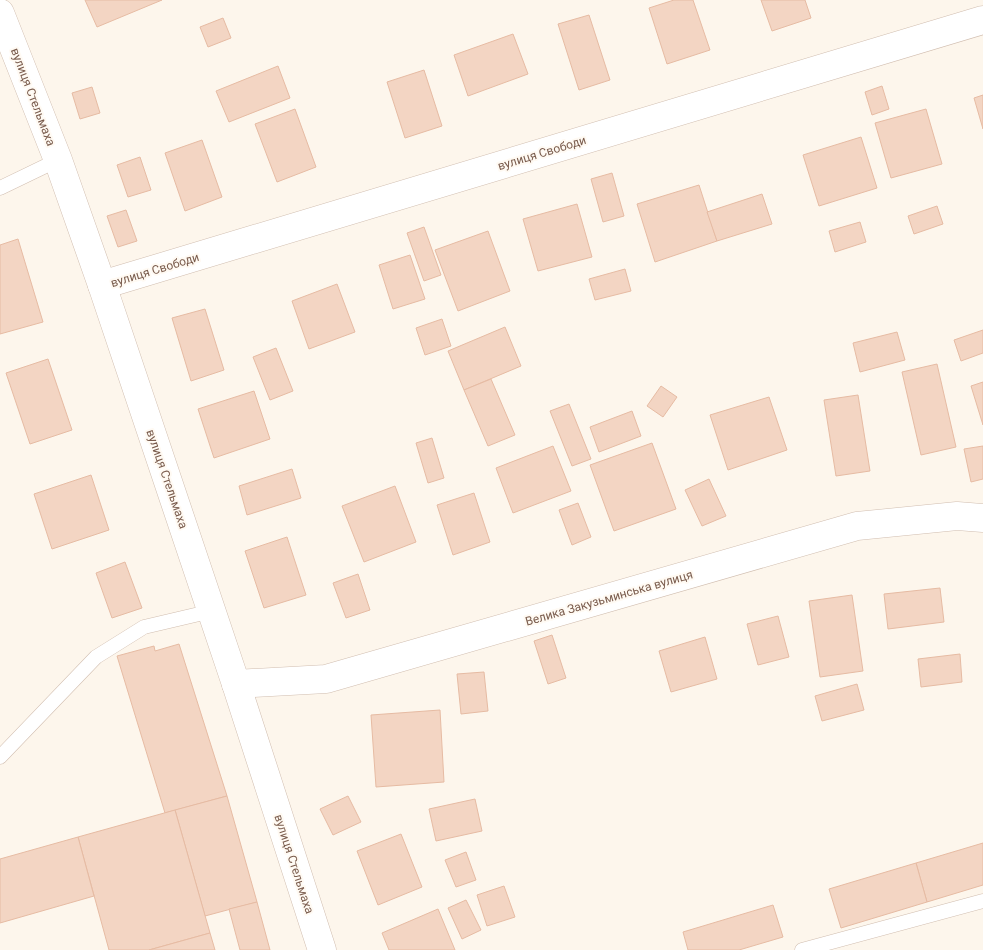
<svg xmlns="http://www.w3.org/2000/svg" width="983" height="950" font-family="Roboto,sans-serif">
<rect width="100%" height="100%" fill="#fdf6ec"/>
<g fill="#f3d5c3" stroke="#e6bba3">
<path d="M85,0H162L97,27Z"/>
<path d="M674,0H693L710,50L667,64L649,8Z"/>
<path d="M761,0H805L811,18L772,31Z"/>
<path d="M589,15L610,80L579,90L558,24Z"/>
<path d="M223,18L231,38L208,47L200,27Z"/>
<path d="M513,34L528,74L468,96L454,55Z"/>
<path d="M278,66L290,98L229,122L216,91Z"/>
<path d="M424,70L442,126L405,138L387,82Z"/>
<path d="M882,86L889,109L872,115L865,92Z"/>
<path d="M92,87L100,113L80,119L72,93Z"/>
<path d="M983,95V129L974,98Z"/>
<path d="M295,109L316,167L277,182L255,124Z"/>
<path d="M926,109L942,164L891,178L875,123Z"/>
<path d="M861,137L877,188L819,206L803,155Z"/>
<path d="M202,140L222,197L185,211L165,153Z"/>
<path d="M140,157L151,190L128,197L117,165Z"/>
<path d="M612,173L624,216L603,222L591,179Z"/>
<path d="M699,185L717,241L655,262L637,204Z"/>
<path d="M762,194L772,224L717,241L707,212Z"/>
<path d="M577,204L592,257L538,271L523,219Z"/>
<path d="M937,206L943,224L914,234L908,216Z"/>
<path d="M126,210L137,241L118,247L107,216Z"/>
<path d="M860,222L866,242L835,252L829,231Z"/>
<path d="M424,227L441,275L424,281L407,233Z"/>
<path d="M488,231L510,291L458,311L435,250Z"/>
<path d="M18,239L43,322L0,334V245Z"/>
<path d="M410,255L425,299L393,309L379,265Z"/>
<path d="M625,269L631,291L595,300L589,279Z"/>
<path d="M337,284L355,332L309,349L292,301Z"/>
<path d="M205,309L224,370L191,381L172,318Z"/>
<path d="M442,319L451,346L425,355L416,328Z"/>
<path d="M505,327L521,366L464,390L448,351Z"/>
<path d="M983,330V353L961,361L954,340Z"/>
<path d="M897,332L905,360L860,372L853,343Z"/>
<path d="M276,348L293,391L270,400L253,357Z"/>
<path d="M48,359L72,430L30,444L6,373Z"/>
<path d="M937,364L956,447L921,455L902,372Z"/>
<path d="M491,379L515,435L488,446L464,390Z"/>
<path d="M983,382V425L971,386Z"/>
<path d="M661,386L677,397L663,417L647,406Z"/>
<path d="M254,391L270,439L214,458L198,409Z"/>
<path d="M858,395L870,471L836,476L824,400Z"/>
<path d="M769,397L787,450L728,470L710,415Z"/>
<path d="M569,404L591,459L572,466L550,411Z"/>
<path d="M632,411L641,436L599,452L590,427Z"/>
<path d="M432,438L444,478L428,483L416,443Z"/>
<path d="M652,443L676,509L614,531L590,465Z"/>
<path d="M553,446L571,491L513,513L496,468Z"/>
<path d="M983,446V479L971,482L964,449Z"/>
<path d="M292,469L301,498L247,515L239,486Z"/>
<path d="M91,475L109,530L52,549L34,494Z"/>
<path d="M709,479L726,516L702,526L685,490Z"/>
<path d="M395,486L416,542L364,562L342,506Z"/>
<path d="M474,493L490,542L453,555L437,505Z"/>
<path d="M578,503L591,537L572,545L559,510Z"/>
<path d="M287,537L306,595L264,608L245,551Z"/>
<path d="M125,562L142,608L112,618L96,573Z"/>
<path d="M358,574L370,610L346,618L333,583Z"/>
<path d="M940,588L944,622L888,629L884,594Z"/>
<path d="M852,595L863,671L820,677L809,601Z"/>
<path d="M778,616L789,657L758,665L747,624Z"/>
<path d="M552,635L566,678L548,684L534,641Z"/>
<path d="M705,637L717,679L671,692L659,651Z"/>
<path d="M179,644L227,796L165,813L117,656L154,646L155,651Z"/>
<path d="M960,654L962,682L921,687L918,659Z"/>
<path d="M484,672L488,711L461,714L457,674Z"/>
<path d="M857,684L864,710L822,721L815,696Z"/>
<path d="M440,710L444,782L376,787L371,715Z"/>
<path d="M227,796L257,902L205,916L175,810Z"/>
<path d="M348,796L361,822L333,835L320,809Z"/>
<path d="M475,799L482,831L436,841L429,809Z"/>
<path d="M175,810L210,933L149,950H109L78,837Z"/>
<path d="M401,834L422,887L378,905L357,851Z"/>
<path d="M78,837L94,896L0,923V859Z"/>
<path d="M983,843V885L927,902L916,863Z"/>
<path d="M466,852L476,880L456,887L445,860Z"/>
<path d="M916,863L927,902L841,928L829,889Z"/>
<path d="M504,886L515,917L487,926L477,895Z"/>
<path d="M466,900L481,930L462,939L448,908Z"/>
<path d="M257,902L270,950H240L229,909Z"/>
<path d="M773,905L783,937L739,950H688L683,932Z"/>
<path d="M438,909L455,950H389L382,933Z"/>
<path d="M210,933L215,950H149Z"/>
</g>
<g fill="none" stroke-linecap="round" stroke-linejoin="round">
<g stroke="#d1beb0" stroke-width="15">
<g id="service">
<path d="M0,188L58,160"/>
<path d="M0,757L96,657L144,627L212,611"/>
<path d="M802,950L983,901"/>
</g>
</g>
<g stroke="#d1beb0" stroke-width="29">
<g id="minor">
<path d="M0,13L58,160L102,285L236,684L322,950"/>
<path d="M102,285L983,20"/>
</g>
</g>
<g stroke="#d1beb0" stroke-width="29">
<path id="tertiary" d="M236,684L326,679L857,526L957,516L983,518"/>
</g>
<use href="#service" stroke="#fff" stroke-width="14"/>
<use href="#minor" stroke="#fff" stroke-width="28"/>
<use href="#tertiary" stroke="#fff" stroke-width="28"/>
</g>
<g text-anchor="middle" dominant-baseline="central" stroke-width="4" stroke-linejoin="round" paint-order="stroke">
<g font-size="12" fill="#7a5c4d" stroke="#fffaf3">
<text transform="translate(33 97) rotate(69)">вулиця Стельмаха</text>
<text transform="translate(542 153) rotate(-17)">вулиця Свободи</text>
<text transform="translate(155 270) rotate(-17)">вулиця Свободи</text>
<text transform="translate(167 479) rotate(71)">вулиця Стельмаха</text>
<text transform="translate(609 598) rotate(-16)">Велика Закузьминська вулиця</text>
<text transform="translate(294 864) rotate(72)">вулиця Стельмаха</text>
</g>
</g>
</svg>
